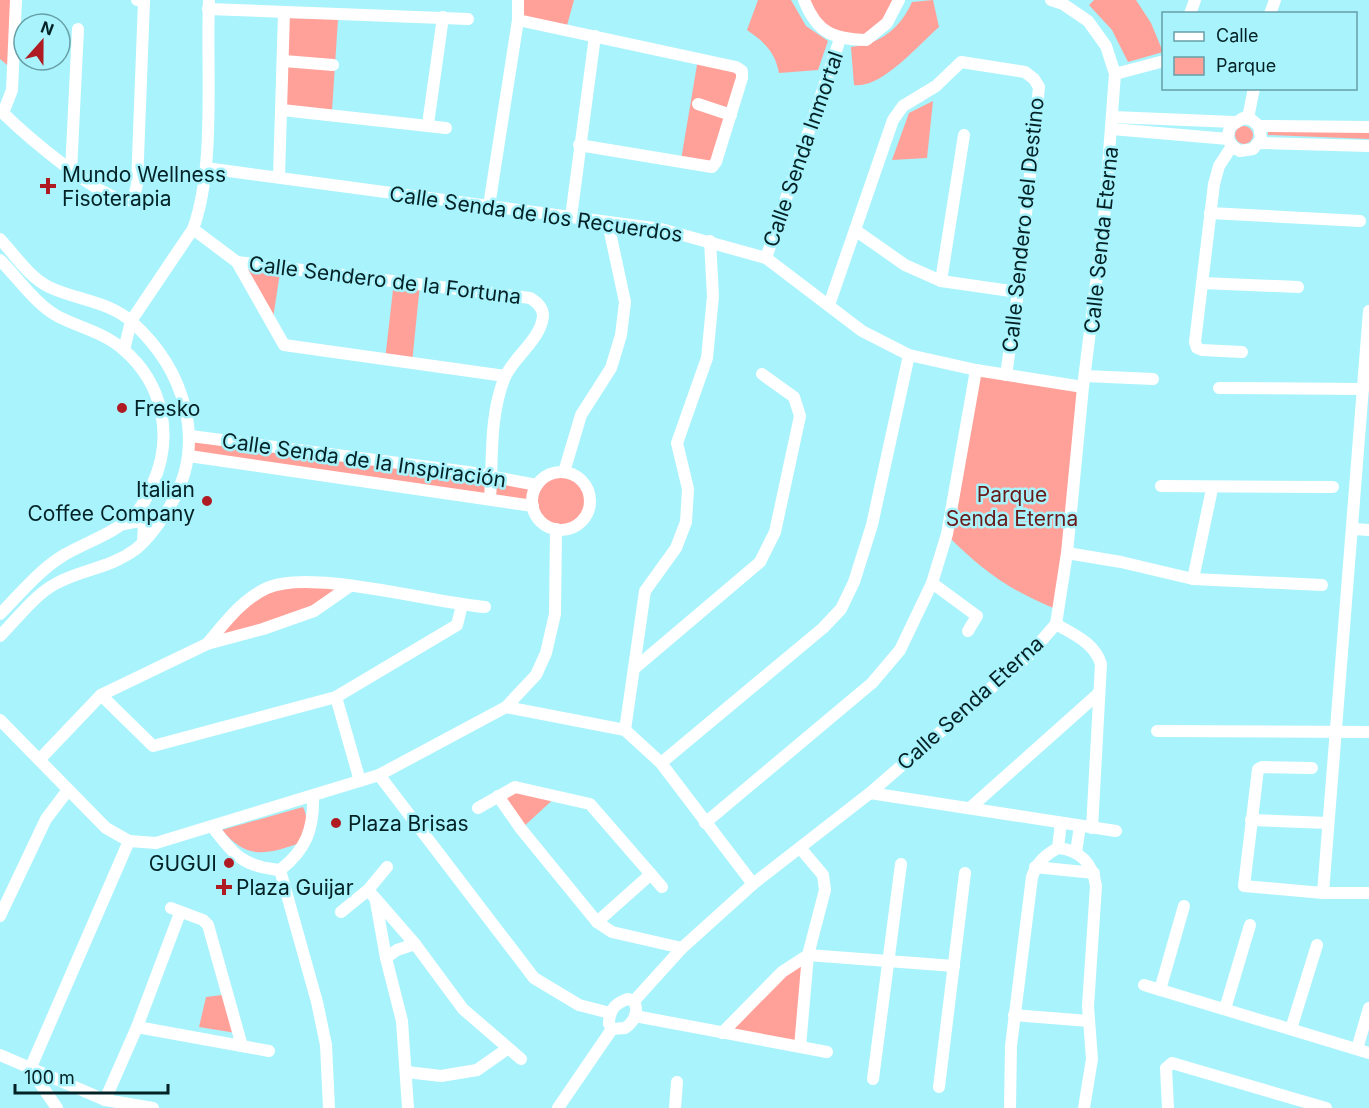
<svg xmlns="http://www.w3.org/2000/svg" width="1369" height="1108" font-family="Inter,sans-serif">
<rect width="100%" height="100%" fill="#a9f3fc"/>
<g fill="#ffa199">
<path d="M0,0H16L12,69L0,59Z"/>
<path d="M518,0H574L566,29L518,20Z"/>
<path d="M758,0H791L806,26L828,41L818,70L779,73C775,51 764,42 747,30Z"/>
<path d="M804,0H899L866,40L818,24Z"/>
<path d="M933,0L939,27C919,44 882,89 854,85L851,47C880,44 900,29 912,2Z"/>
<path d="M1094,0H1136L1151,23L1163,52L1128,62L1112,30L1089,5Z"/>
<path d="M286,18L338,19L332,111L285,106Z"/>
<path d="M698,59L739,68L716,162L681,160Z"/>
<path d="M933,101L927,158L892,160L909,113Z"/>
<circle cx="1244" cy="135" r="9"/>
<path d="M1268,129L1369,132V139L1268,135Z"/>
<path d="M237,262L281,266L272,325Z"/>
<path d="M394,281L420,284L412,363L385,360Z"/>
<path d="M976,370L1083,387L1058,610C1009,590 984,572 947,535Z"/>
<path d="M191,436L537,485C546,475 556,469 570,473C625,493 557,568 533,506L189,456Z"/>
<path d="M350,586L314,611L207,644L265,588Z"/>
<path d="M515,787L558,795L521,829L498,796Z"/>
<path d="M303,807C310,822 305,830 297,844C265,855 246,859 222,830Z"/>
<path d="M808,955L800,1047L722,1033Z"/>
<path d="M230,994L236,1033L199,1027L206,997Z"/>
</g>
<g fill="none" stroke-linecap="round" stroke-linejoin="round">
<g stroke="#fff" stroke-width="12">
<path d="M804,0C817,33 833,39 866,40L887,23L899,0"/>
<path d="M208,9L468,19"/>
<path d="M1190,14L1195,0"/>
<path d="M1270,14L1275,0"/>
<path d="M518,20L736,67L742,71V78L716,162L712,167L579,145"/>
<path d="M284,61L333,65"/>
<path d="M1115,74L1164,61"/>
<path d="M698,104L731,115"/>
<path d="M0,110C20,130 105,205 130,200L134,197L137,184L144,1L137,0"/>
<path d="M282,110L446,128"/>
<path d="M3,113L12,90L16,0"/>
<path d="M1113,117L1234,122"/>
<path d="M1248,118L1254,88"/>
<path d="M428,124L443,17"/>
<path d="M1259,126L1261,139L1253,149L1240,151C1229,146 1225,137 1231,126L1243,118L1252,120L1259,126L1369,127"/>
<path d="M1112,129L1228,139"/>
<path d="M1260,143L1369,146"/>
<path d="M1232,146L1219,166L1214,184L1195,342L1197,348L1202,350L1242,352"/>
<path d="M206,168L661,229L766,258L862,331L909,355L976,370L1083,387"/>
<path d="M71,171L78,29"/>
<path d="M279,176L284,13"/>
<path d="M489,206L518,20V0"/>
<path d="M1210,213L1360,221"/>
<path d="M571,217L595,36"/>
<path d="M193,229L237,262L284,345L505,376"/>
<path d="M855,230L905,265L941,281L1018,292"/>
<path d="M0,239C15,255 29,277 49,287C76,300 109,301 132,322C185,370 208,443 170,506C161,521 150,538 136,549C109,569 82,569 57,583C35,594 17,619 0,636"/>
<path d="M766,258L840,39"/>
<path d="M0,260C18,278 36,305 59,317C81,328 105,333 124,350C163,384 174,436 153,483C148,494 144,505 135,514C115,533 87,542 64,555C39,570 20,594 0,614"/>
<path d="M237,262L530,298C537,302 543,307 543,316C541,340 512,358 504,379C489,419 493,458 490,499"/>
<path d="M941,281L964,135"/>
<path d="M1202,283L1298,287"/>
<path d="M829,305L893,120L903,106L936,86L961,62L1025,72L1034,79L1039,87L1018,292L1006,375"/>
<path d="M124,350L131,321L193,229C216,167 206,68 209,0"/>
<path d="M1085,376L1153,379"/>
<path d="M1219,388L1363,389"/>
<path d="M191,436L468,472L537,485"/>
<path d="M189,456L533,506"/>
<path d="M564,472L581,415L611,368L621,335L625,302L608,223"/>
<circle cx="561" cy="501" r="29"/>
<path d="M1161,486L1333,487"/>
<path d="M124,524L139,521L144,525L143,541"/>
<path d="M1353,529L1369,530"/>
<path d="M1067,553L1121,562L1193,579L1322,585"/>
<path d="M1193,579L1212,489"/>
<path d="M932,583L977,616L968,631"/>
<path d="M1056,624C1074,635 1094,642 1101,664L1092,828"/>
<path d="M207,644C224,624 242,599 267,588C310,568 433,603 485,607"/>
<path d="M635,668L760,562L775,532L800,416L794,397L762,374"/>
<path d="M101,695L153,746L336,697L457,625L462,605"/>
<path d="M336,697L360,781"/>
<path d="M506,707L625,730L661,763L753,884"/>
<path d="M0,720L106,828L129,841L156,843L379,775L506,707L536,675L546,653L555,614L556,529"/>
<path d="M625,730L645,591L676,548L686,522L688,489L677,443L707,358L713,296L710,241"/>
<path d="M1157,731L1369,732"/>
<path d="M40,759L101,695L207,644L263,629L314,611L350,586"/>
<path d="M661,763L823,628L841,609L854,582L872,525L909,355"/>
<path d="M1312,768L1262,767L1258,769L1244,886L1323,893H1369"/>
<path d="M379,775L534,978L579,1005L610,1013"/>
<path d="M870,793L1116,831"/>
<path d="M498,796L521,829L597,922L612,932L682,948"/>
<path d="M478,808L515,787L590,804L662,887"/>
<path d="M970,808L1099,693"/>
<path d="M1251,820L1328,823"/>
<path d="M705,823L872,683L900,650L932,583L947,534L976,370"/>
<path d="M212,826C233,855 244,867 280,870C306,850 314,829 313,796"/>
<path d="M1058,848L1061,823"/>
<path d="M1076,852L1080,826"/>
<path d="M1035,867L1094,873"/>
<path d="M280,870L317,1002L326,1045L329,1108"/>
<path d="M368,890L415,944L463,1009L521,1059"/>
<path d="M1323,893L1369,311"/>
<path d="M376,902L386,958L402,1021L408,1108"/>
<path d="M171,908L203,920L208,925L242,1046"/>
<path d="M341,912L368,890L387,867"/>
<path d="M0,916L46,819L68,790"/>
<path d="M597,922L651,874"/>
<path d="M808,955L954,966"/>
<path d="M386,958L397,950L415,944"/>
<path d="M1144,985L1369,1053"/>
<path d="M1160,990L1184,906"/>
<path d="M628,999L634,1001C639,1012 634,1022 625,1028L612,1029L609,1024C609,1010 615,1003 628,999Z"/>
<path d="M634,1001L682,948L753,884L870,793L1028,656L1056,624L1067,553L1083,387L1104,219L1115,74L1106,46L1088,21L1063,4L1051,0"/>
<path d="M1225,1009L1250,925"/>
<path d="M1014,1015L1089,1021"/>
<path d="M635,1016L827,1052"/>
<path d="M137,1027L269,1051"/>
<path d="M1291,1029L1317,945"/>
<path d="M722,1033L782,972L808,955"/>
<path d="M800,1047L808,955L825,890L823,875L801,849"/>
<path d="M1357,1049L1369,1008"/>
<path d="M0,1055L105,1100L153,1108"/>
<path d="M407,1072L441,1076L477,1070L507,1049"/>
<path d="M873,1079L901,864"/>
<path d="M939,1087L965,873"/>
<path d="M105,1100L137,1027L180,913"/>
<path d="M57,1108L30,1069L129,841"/>
<path d="M558,1108L612,1029"/>
<path d="M675,1108L677,1082"/>
<path d="M1010,1108L1011,1046L1032,877C1037,862 1045,855 1058,848C1080,850 1093,864 1096,886L1088,1006L1092,1059L1084,1108"/>
<path d="M1168,1108L1166,1068L1172,1063L1326,1108"/>
</g>
</g>
<g fill="#ae1b22" stroke="#a9f3fc" stroke-width="2">
<path d="M45 177h6v6h6v6h-6v6h-6v-6h-6v-6h6z"/>
<circle cx="122" cy="408" r="6"/>
<circle cx="207" cy="501" r="6"/>
<circle cx="336" cy="823" r="6"/>
<circle cx="229" cy="863" r="6"/>
<path d="M221 878h6v6h6v6h-6v6h-6v-6h-6v-6h6z"/>
</g>
<g text-anchor="middle" dominant-baseline="central" stroke-width="5" stroke-linejoin="round" paint-order="stroke">
<g font-size="21" fill="#032226" stroke="#a9f3fc">
<text transform="translate(803 149) rotate(-71)">Calle Senda Inmortal</text>
<text transform="translate(536 214) rotate(8)">Calle Senda de los Recuerdos</text>
<text transform="translate(1023 225) rotate(-84)">Calle Sendero del Destino</text>
<text transform="translate(1101 240) rotate(-84)">Calle Senda Eterna</text>
<text transform="translate(385 280) rotate(7)">Calle Sendero de la Fortuna</text>
<text transform="translate(364 460) rotate(8)">Calle Senda de la Inspiración</text>
<text transform="translate(970 703) rotate(-42)">Calle Senda Eterna</text>
</g>
<g font-size="21" fill="#032226" stroke="#a9f3fc" text-anchor="start">
<text x="62" y="174">Mundo Wellness<tspan x="62" dy="24">Fisoterapia</tspan></text>
<text x="134" y="408">Fresko</text>
<text x="195" y="489" text-anchor="end">Italian<tspan x="195" dy="24">Coffee Company</tspan></text>
<text x="348" y="823">Plaza Brisas</text>
<text x="217" y="863" text-anchor="end">GUGUI</text>
<text x="236" y="887">Plaza Guijar</text>
</g>
<g font-size="21" fill="#691b1a" stroke="#a9f3fc">
<text x="1012" y="494">Parque<tspan x="1012" dy="24">Senda Eterna</tspan></text>
</g>
</g>
<rect x="1162" y="12" width="195" height="78" fill="#a9f3fc" stroke="#679fa6" stroke-width="1.5"/>
<rect x="1174" y="32" width="30" height="9" fill="#ffffff" stroke="#679fa6" stroke-width="1.5"/>
<text x="1216" y="42" font-size="18" fill="#032226">Calle</text>
<rect x="1174" y="57" width="30" height="18" fill="#ffa199" stroke="#679fa6" stroke-width="1.5"/>
<text x="1216" y="72" font-size="18" fill="#032226">Parque</text>
<g transform="translate(42 42) rotate(21)"><circle r="28" fill="#a9f3fc" stroke="#679fa6" stroke-width="1.5"/>
<path d="M0-4.5L10 22L0 15L-10 22Z" fill="#ae1b22"/>
<text y="-9" font-size="16" font-weight="bold" text-anchor="middle" fill="#032226">N</text>
</g>
<path d="M15 1084v9h153v-9" fill="none" stroke="#032226" stroke-width="3"/>
<text x="24" y="1084" font-size="18" fill="#032226" stroke="#a9f3fc" stroke-width="4.5" paint-order="stroke">100 m</text>
</svg>
